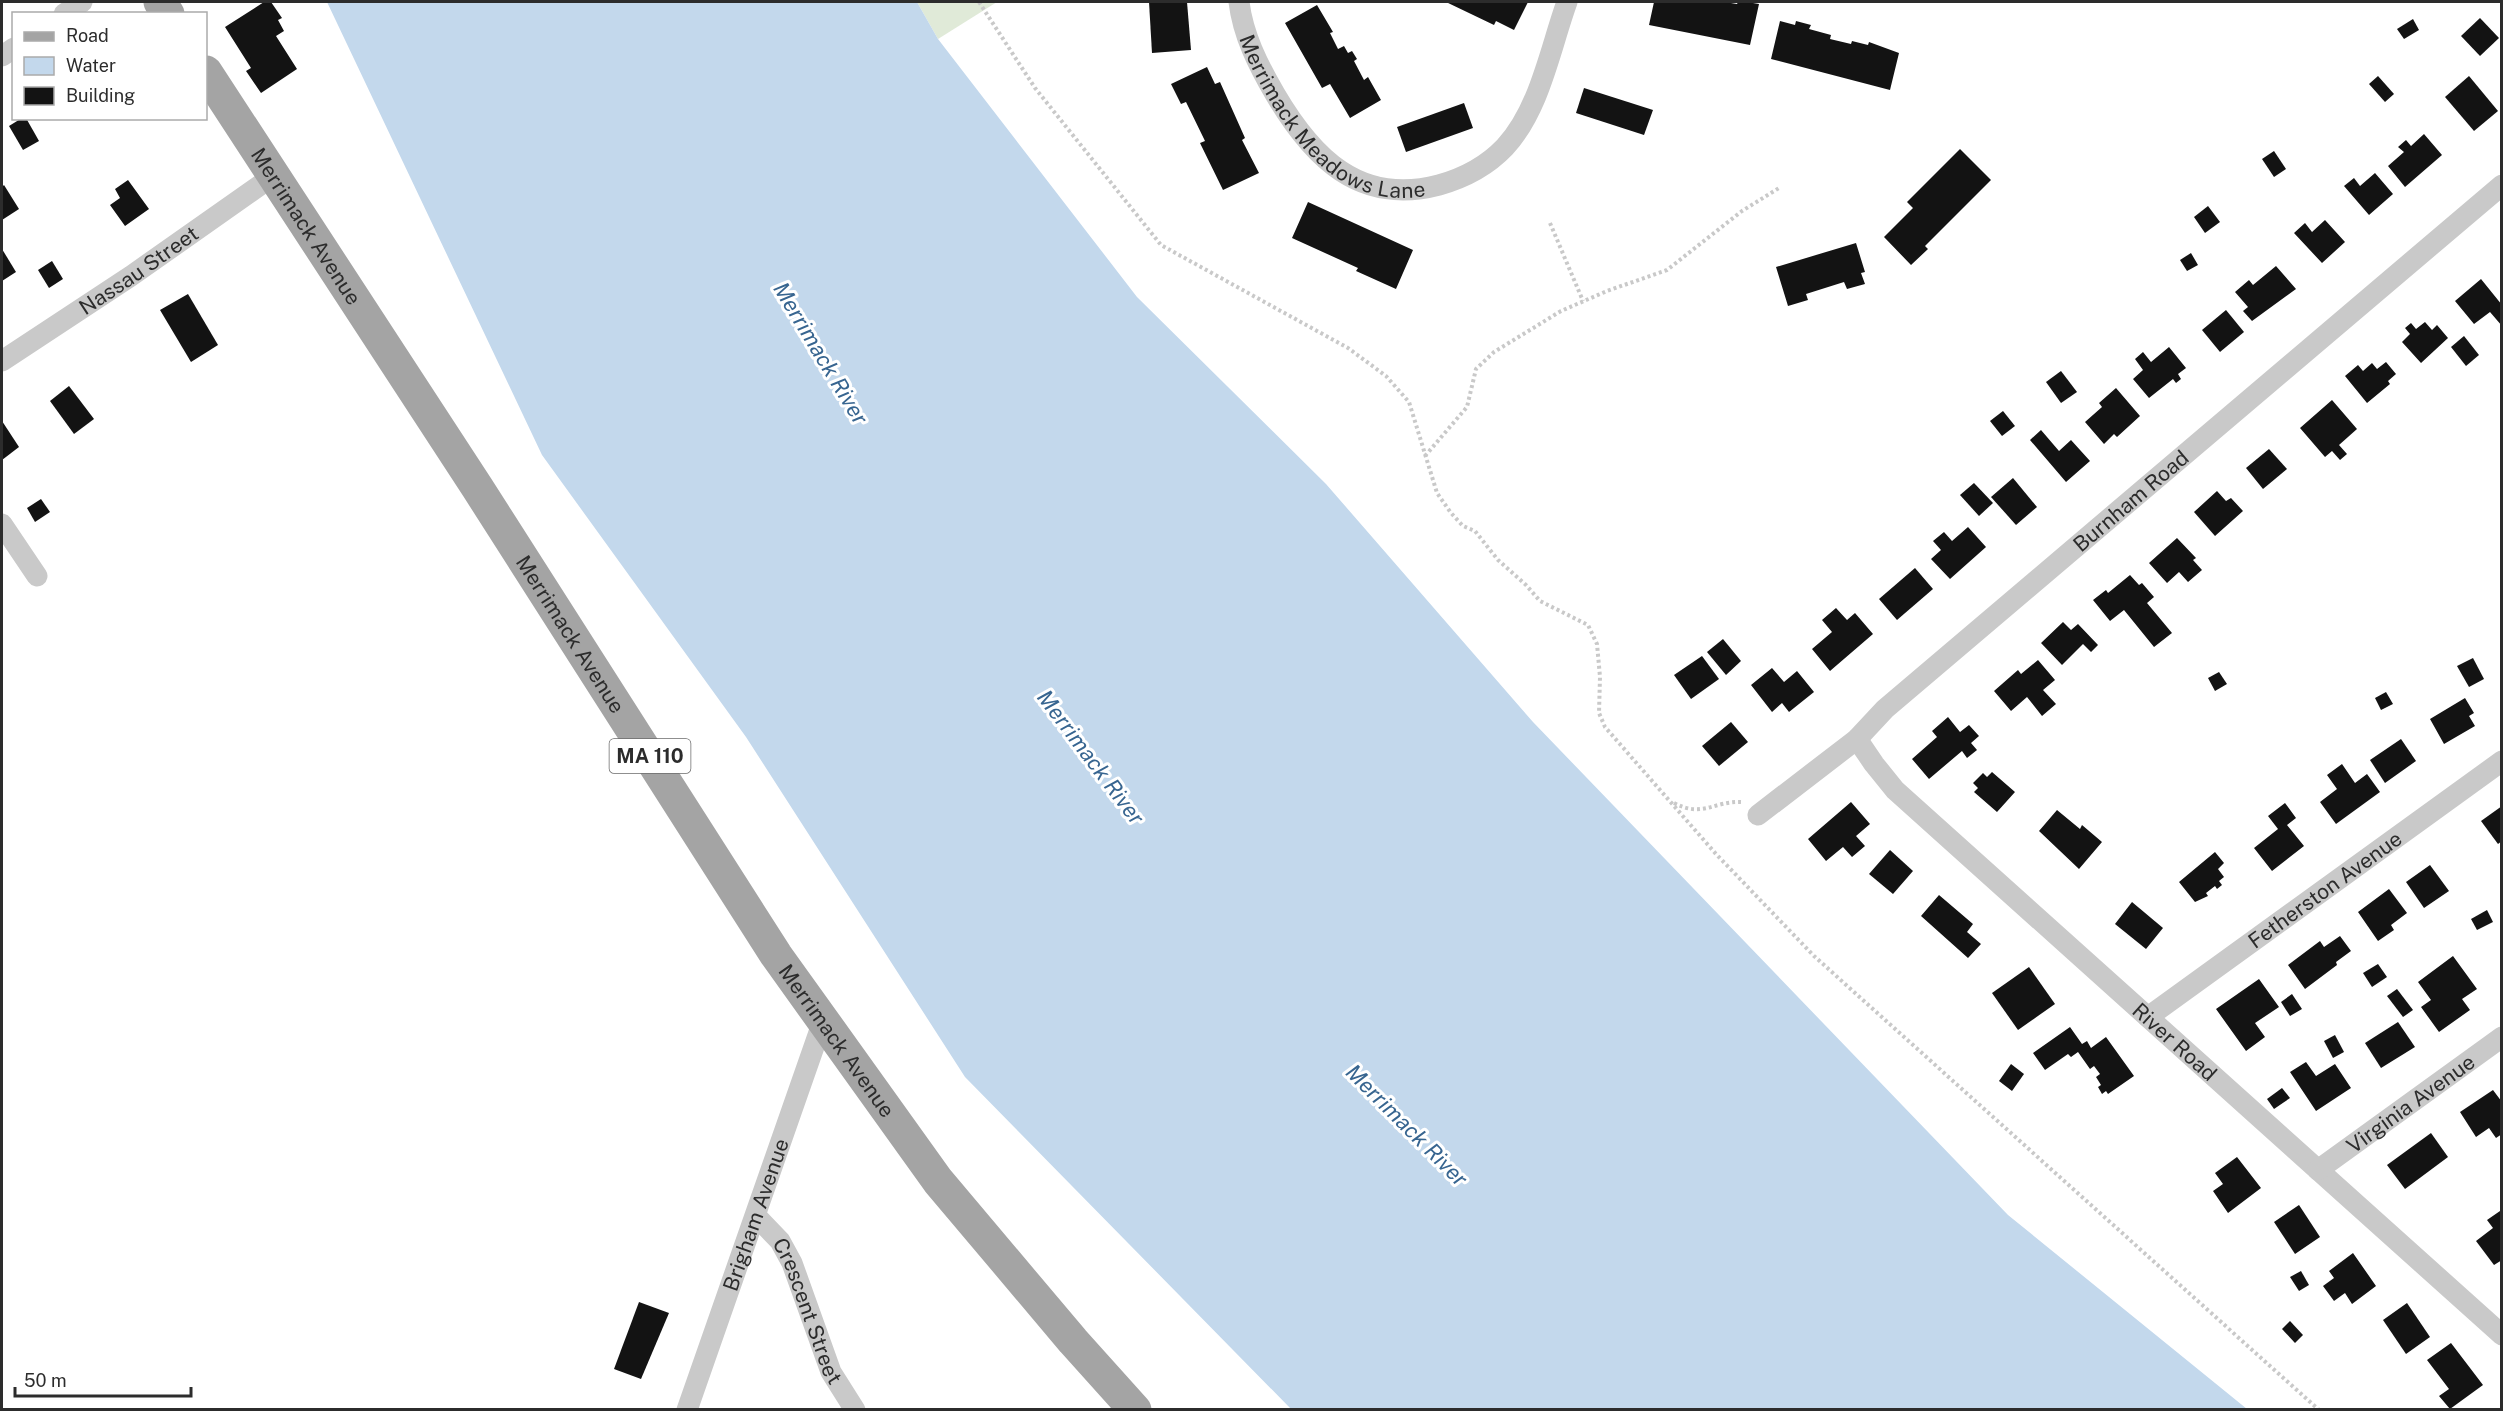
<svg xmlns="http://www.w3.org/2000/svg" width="2503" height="1411" font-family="'Public Sans',sans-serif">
<rect width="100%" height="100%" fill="#fff"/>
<path fill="#e0ead8" d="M917,2H997L938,39Z"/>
<path fill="#c3d8ec" d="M327,2H917L938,39L1137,297L1326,484L1533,722L2008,1215L2247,1409H1291L965,1077L746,737L542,455Z"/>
<g fill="#131313">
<path d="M264,2H271L282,18L278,20L284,31L276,36L297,69L261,93L246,71L251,68L225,27Z"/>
<path d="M1149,2H1187L1191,50L1152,53Z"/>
<path d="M1446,2H1528L1514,30L1496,21L1494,25Z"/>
<path d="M1654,2H1725L1737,4L1738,2H1747L1759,4L1750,45L1649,25Z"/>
<path d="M1317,5L1333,32L1330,33L1338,49L1344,46L1348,53L1352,51L1357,59L1354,61L1364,80L1368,77L1381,100L1350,118L1330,84L1322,88L1285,23Z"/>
<path d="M2480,18L2499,38L2480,56L2461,36Z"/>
<path d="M2413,19L2419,30L2404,39L2397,29Z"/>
<path d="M1780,21L1795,25L1796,21L1811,25L1809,29L1831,35L1830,39L1851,44L1852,41L1868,45L1869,42L1899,53L1890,90L1771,59Z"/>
<path d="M1207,67L1215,84L1220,82L1245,138L1242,140L1259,173L1223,190L1200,143L1205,141L1186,102L1181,104L1171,84Z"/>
<path d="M2378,76L2394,94L2385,102L2369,84Z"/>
<path d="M2469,76L2498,111L2474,131L2445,97Z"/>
<path d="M1584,88L1653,110L1644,135L1576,113Z"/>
<path d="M1464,103L1473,128L1406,152L1397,127Z"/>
<path d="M22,118H26L39,141L23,150L9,126Z"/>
<path d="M2424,134L2442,155L2405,187L2388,166L2404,152L2398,147L2406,140L2411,146Z"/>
<path d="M1960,149L1991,180L1925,246L1928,249L1911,265L1884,237L1913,208L1907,202Z"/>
<path d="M2274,151L2286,169L2274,177L2262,159Z"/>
<path d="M2375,173L2393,194L2369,215L2344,186L2354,178L2360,186Z"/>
<path d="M128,180L149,209L125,226L110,205L120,198L115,189Z"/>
<path d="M4,185L19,209L2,220V187Z"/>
<path d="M1308,202L1413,250L1396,289L1356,271L1358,268L1292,238Z"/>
<path d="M2208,206L2220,222L2205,233L2194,217Z"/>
<path d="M2325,220L2345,242L2322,263L2294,233L2305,223L2312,232Z"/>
<path d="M1856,243L1865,272L1861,273L1865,284L1847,289L1844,282L1806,294L1808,300L1788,306L1776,267Z"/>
<path d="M2,249L16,272L2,281Z"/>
<path d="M2191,253L2198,265L2187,271L2180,260Z"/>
<path d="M52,261L63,279L49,288L38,270Z"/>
<path d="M2276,266L2296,289L2252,321L2243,311L2248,307L2235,292L2249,280L2253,285Z"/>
<path d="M2481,279L2502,305V326L2490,312L2474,324L2455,301Z"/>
<path d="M188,294L218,345L191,362L160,310Z"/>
<path d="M2226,310L2244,332L2220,352L2202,330Z"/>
<path d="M2425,322L2432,330L2437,325L2448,338L2421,363L2402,342L2410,334L2405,328L2411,323L2416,329Z"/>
<path d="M2464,336L2479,355L2466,366L2451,347Z"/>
<path d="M2169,347L2186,368L2178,374L2181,379L2176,383L2173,379L2149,398L2133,379L2143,370L2135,359L2143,352L2151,362Z"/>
<path d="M2386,362L2396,374L2388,381L2390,384L2367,403L2345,376L2358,365L2363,371L2372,363L2377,369Z"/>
<path d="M2061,371L2077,392L2061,403L2046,382Z"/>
<path d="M69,386L94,419L74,434L50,401Z"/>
<path d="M2116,388L2140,416L2117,437L2114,434L2104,444L2085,422L2102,407L2099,403Z"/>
<path d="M2332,400L2357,429L2339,445L2347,454L2340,460L2332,451L2325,457L2300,428Z"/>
<path d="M2003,411L2015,426L2002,436L1990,421Z"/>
<path d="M2,421L19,447L2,460Z"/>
<path d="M2041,430L2059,451L2071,440L2090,461L2066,482L2030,440Z"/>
<path d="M2269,449L2287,469L2263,489L2246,468Z"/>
<path d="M2013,478L2037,507L2016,525L1991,497Z"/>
<path d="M1974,483L1993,503L1979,516L1960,495Z"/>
<path d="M2217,491L2226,501L2231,498L2243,511L2215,536L2194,512Z"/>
<path d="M41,499L50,512L35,522L27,508Z"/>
<path d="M1968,527L1986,547L1950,579L1931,559L1941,550L1933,541L1944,532L1952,541Z"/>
<path d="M2177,538L2196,558L2193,560L2202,570L2188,582L2179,572L2167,583L2149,563Z"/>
<path d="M1915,568L1933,589L1897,620L1879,599Z"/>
<path d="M2130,575L2139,585L2142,583L2154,597L2147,603L2172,633L2154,647L2124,610L2110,621L2093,600L2106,590L2108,593Z"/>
<path d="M1836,608L1847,620L1855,613L1873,634L1830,671L1812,649L1832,632L1822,620Z"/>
<path d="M2063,622L2071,630L2078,624L2098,645L2091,652L2083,644L2062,665L2041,643Z"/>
<path d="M1723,639L1741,661L1726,675L1707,652Z"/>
<path d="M1702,656L1719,679L1691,699L1674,675Z"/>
<path d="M2473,658L2484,679L2469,687L2457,666Z"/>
<path d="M2038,660L2055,680L2043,690L2056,704L2042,716L2027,697L2011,711L1994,691L2018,670L2021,674Z"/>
<path d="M1772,668L1784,682L1797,671L1814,692L1789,712L1782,703L1772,712L1751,685Z"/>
<path d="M2219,672L2227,684L2215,691L2208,678Z"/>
<path d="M2386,692L2393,704L2381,710L2375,698Z"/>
<path d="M2465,698L2474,713L2469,716L2475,726L2444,744L2430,719Z"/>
<path d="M1948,717L1960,732L1969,725L1979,736L1971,743L1977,750L1967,758L1962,751L1929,779L1912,759L1937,737L1932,731Z"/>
<path d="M1731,722L1748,742L1719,766L1702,746Z"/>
<path d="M2401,739L2416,761L2385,783L2370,760Z"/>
<path d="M2342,764L2355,783L2367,774L2380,792L2336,824L2320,802L2337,789L2327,775Z"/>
<path d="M1992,772L2015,792L1997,812L1974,792L1978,788L1973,783L1983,773L1987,777Z"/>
<path d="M1851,802L1870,824L1856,836L1865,846L1852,857L1843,847L1826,861L1808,839Z"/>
<path d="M2285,803L2296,818L2287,825L2304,846L2272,871L2254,848L2278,829L2268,816Z"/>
<path d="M2502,806V841L2498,844L2481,821Z"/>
<path d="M2057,810L2080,829L2082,825L2102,842L2079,869L2039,831Z"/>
<path d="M1890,850L1913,871L1893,894L1869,874Z"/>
<path d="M2215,852L2224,863L2218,869L2224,877L2219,881L2222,885L2217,889L2215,886L2206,893L2208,896L2195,902L2179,882Z"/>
<path d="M2430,865L2449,891L2424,908L2406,882Z"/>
<path d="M2389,889L2407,913L2391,925L2394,930L2378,941L2358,912Z"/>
<path d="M1939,895L1973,924L1967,932L1981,944L1968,958L1921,916Z"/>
<path d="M2132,902L2163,928L2146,949L2115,924Z"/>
<path d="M2487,910L2493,922L2477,930L2471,919Z"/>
<path d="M2340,936L2351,951L2336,962L2337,965L2305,989L2288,965L2320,941L2324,947Z"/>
<path d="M2453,956L2477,989L2462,999L2470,1010L2439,1032L2421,1007L2431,1000L2418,982Z"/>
<path d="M2378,964L2387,977L2372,987L2363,973Z"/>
<path d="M2029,967L2055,1004L2018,1030L1992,993Z"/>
<path d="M2259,979L2279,1007L2255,1023L2265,1037L2246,1051L2216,1009Z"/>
<path d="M2397,989L2413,1010L2403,1017L2387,996Z"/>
<path d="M2292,994L2302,1009L2290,1016L2281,1002Z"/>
<path d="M2398,1022L2415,1047L2381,1068L2365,1043Z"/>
<path d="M2070,1027L2082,1044L2087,1041L2091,1048L2106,1037L2134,1076L2108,1094L2106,1091L2102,1094L2098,1087L2101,1085L2096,1077L2100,1074L2094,1066L2090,1069L2078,1052L2071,1057L2068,1054L2045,1070L2033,1053Z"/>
<path d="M2335,1035L2344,1052L2333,1058L2324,1041Z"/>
<path d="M2306,1062L2316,1076L2335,1064L2351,1088L2316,1111L2290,1072Z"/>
<path d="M2011,1064L2024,1074L2012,1091L1999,1081Z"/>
<path d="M2282,1088L2290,1098L2274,1109L2267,1099Z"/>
<path d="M2493,1090L2502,1102V1134L2496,1138L2489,1128L2476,1137L2460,1112Z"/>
<path d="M2431,1133L2448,1157L2405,1189L2387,1165Z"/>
<path d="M2237,1157L2261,1188L2228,1213L2213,1191L2223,1184L2215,1173Z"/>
<path d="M2299,1205L2320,1237L2295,1254L2274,1222Z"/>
<path d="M2500,1211L2502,1260L2494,1265L2476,1241L2493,1228L2487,1220Z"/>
<path d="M2353,1253L2376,1286L2352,1304L2345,1293L2334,1301L2323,1286L2334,1278L2329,1271Z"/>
<path d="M2301,1271L2309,1285L2299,1291L2290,1277Z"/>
<path d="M639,1302L669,1313L641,1379L614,1369Z"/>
<path d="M2407,1303L2430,1337L2406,1354L2383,1320Z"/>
<path d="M2290,1321L2303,1335L2295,1343L2282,1329Z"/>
<path d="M2451,1343L2483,1385L2450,1409L2439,1396L2449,1389L2427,1360Z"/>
</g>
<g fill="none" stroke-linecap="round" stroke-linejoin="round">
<g stroke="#c9c9c9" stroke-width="4" stroke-dasharray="3 3" stroke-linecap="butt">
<path d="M979,2L1035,88L1161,245L1348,348L1386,376L1409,402L1437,493L1451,513L1463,526L1475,531L1498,560L1526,585L1540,601L1588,625L1597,644L1600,677L1599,713L1605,727L1716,854L1814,956L2319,1410"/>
<path d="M1550,223L1583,301"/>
<path d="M1425,456L1467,407L1476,369L1494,352L1561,311L1607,291L1667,270L1742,211L1779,188"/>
<path d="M1674,803C1702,818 1714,801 1741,802"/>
</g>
<g stroke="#c9c9c9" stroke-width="21">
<path id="s1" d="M1239,2C1243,35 1258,65 1275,94C1312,157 1359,206 1439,185C1464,178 1487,166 1505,147C1540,109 1550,49 1567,2"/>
<path d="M64,14L82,2"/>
<path d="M2,56L14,48"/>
<path id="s2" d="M2,361L131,276L273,176"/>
<path d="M2,524L37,576"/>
<path id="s3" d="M1857,739L1874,764L1895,790L2502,1335"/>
<path id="s4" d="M1758,815L1857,739L1885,709L2502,185"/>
<path id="s5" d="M2148,1017L2502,761"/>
<path id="s6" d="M2318,1170L2502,1037"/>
<path id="s7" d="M756,1216L780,1241L792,1263L831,1372L855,1410"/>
<path id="s8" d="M687,1410L823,1021"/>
</g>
<g stroke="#a4a4a4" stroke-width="33">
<path d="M160,2L168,14"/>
<path id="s9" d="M206,72L477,487L776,955L938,1181L1073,1341L1135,1410"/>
</g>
</g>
<g text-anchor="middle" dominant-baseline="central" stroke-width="6" stroke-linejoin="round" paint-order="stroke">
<rect fill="#fff" stroke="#6b6b6b" stroke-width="1.5" x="609.5" y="739" width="81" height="34" rx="4.5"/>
<g font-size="20" font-weight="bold" fill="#2c2c2c">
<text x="650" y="756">MA 110</text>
</g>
<g font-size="21" fill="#2c2c2c" stroke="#fff">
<text stroke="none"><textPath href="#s1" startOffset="162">Merrimack Meadows Lane</textPath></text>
<text stroke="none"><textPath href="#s9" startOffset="184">Merrimack Avenue</textPath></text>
<text stroke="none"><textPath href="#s2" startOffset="164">Nassau Street</textPath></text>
<text stroke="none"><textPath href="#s4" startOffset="488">Burnham Road</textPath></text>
<text stroke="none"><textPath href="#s9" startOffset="670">Merrimack Avenue</textPath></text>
<text stroke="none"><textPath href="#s5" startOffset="218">Fetherston Avenue</textPath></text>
<text stroke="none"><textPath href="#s9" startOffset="1156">Merrimack Avenue</textPath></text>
<text stroke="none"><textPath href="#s3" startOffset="440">River Road</textPath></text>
<text stroke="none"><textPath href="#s6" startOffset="114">Virginia Avenue</textPath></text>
<text stroke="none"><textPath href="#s8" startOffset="207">Brigham Avenue</textPath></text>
<text stroke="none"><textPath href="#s7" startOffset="110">Crescent Street</textPath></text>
</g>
<g font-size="22" font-style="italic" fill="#376590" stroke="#fff">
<text transform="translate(821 353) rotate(59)">Merrimack River</text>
<text transform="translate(1091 757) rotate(53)">Merrimack River</text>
<text transform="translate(1407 1125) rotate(45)">Merrimack River</text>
</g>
</g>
<rect width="2503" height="1411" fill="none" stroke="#2c2c2c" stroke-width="6"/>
<rect x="12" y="12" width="195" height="108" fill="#ffffff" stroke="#ababab" stroke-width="1.5"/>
<rect x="24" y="32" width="30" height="9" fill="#a4a4a4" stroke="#ababab" stroke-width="1.5"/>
<text x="66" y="42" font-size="18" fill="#2c2c2c">Road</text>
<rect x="24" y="57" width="30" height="18" fill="#c3d8ec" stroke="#ababab" stroke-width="1.5"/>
<text x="66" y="72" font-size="18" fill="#2c2c2c">Water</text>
<rect x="24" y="87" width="30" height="18" fill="#131313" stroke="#ababab" stroke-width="1.5"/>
<text x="66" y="102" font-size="18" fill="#2c2c2c">Building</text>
<path d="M15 1387v9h176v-9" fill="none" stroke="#2c2c2c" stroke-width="3"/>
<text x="24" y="1387" font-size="18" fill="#2c2c2c" stroke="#ffffff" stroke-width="4.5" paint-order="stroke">50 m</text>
</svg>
